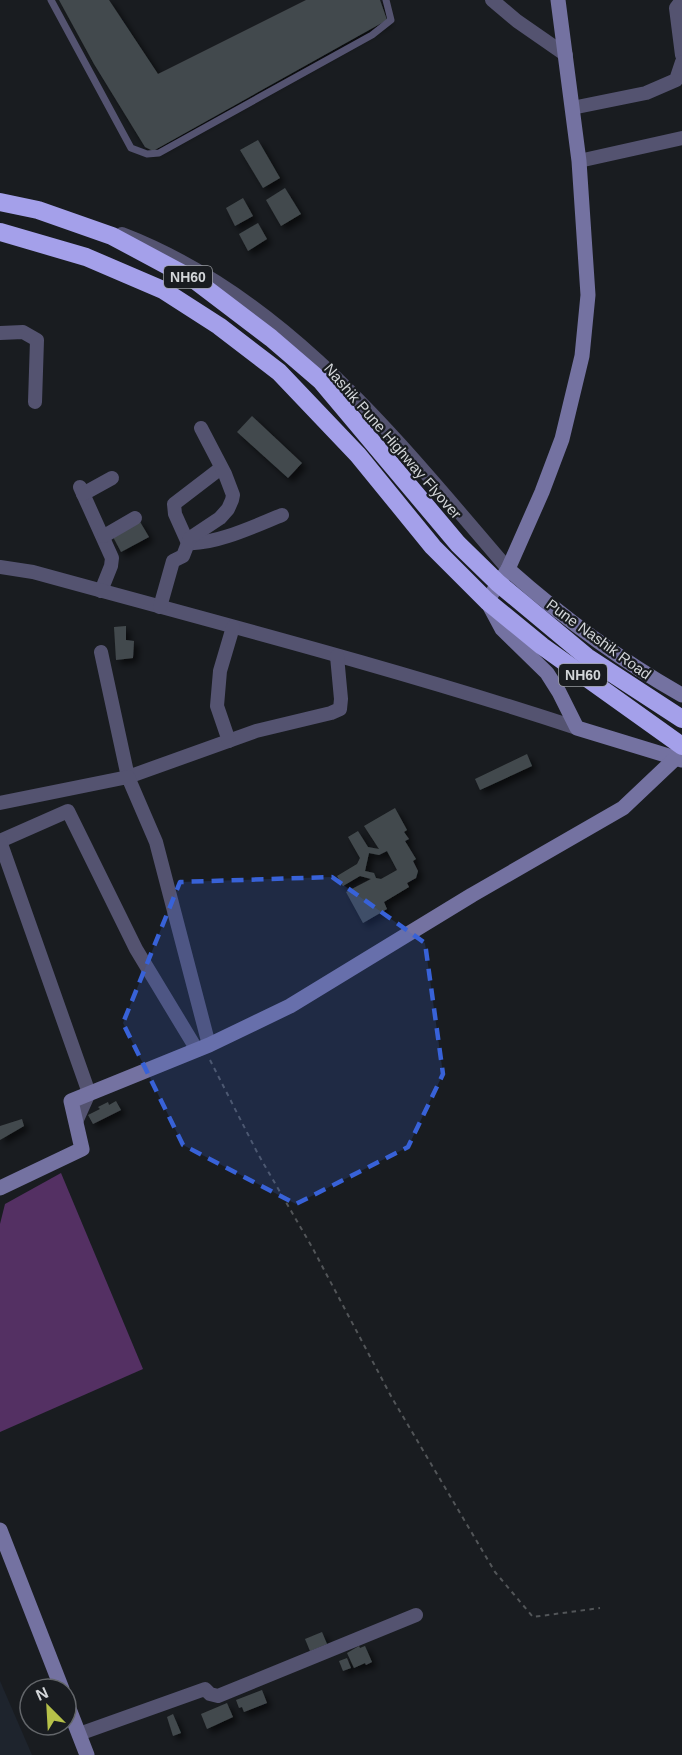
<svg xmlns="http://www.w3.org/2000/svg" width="682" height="1755" font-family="Helvetica,sans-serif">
<defs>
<filter id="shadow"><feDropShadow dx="4.5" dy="4.5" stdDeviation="3" flood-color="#0009"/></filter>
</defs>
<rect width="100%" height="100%" fill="#191c20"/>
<path fill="#1e242d" d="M0,1681L32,1755H0Z"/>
<path fill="#543063" d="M61,1173L143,1369L0,1432V1224L5,1204Z"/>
<g fill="#434a4d" fill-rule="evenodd" filter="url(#shadow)">
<path d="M59,0H109L158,74L306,0H380L387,20L153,151L145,147L94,64Z"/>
<path d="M258,140L280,178L263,188L240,150Z"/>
<path d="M285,188L301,214L281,226L266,200Z"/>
<path d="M243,198L253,216L235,226L226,208Z"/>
<path d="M258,223L267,239L248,251L239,234Z"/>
<path d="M252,416L302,463L288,478L237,432Z"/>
<path d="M139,520L149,537L121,552L112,535Z"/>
<path d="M126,626V640L134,641L133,658L116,660L114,627Z"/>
<path d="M527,754L532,766L480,790L475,779Z"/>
<path d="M395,808L407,830L404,832L409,839L405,841L416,859L413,861L418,871L416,878L407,883L409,887L384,902L387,909L363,923L346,892L371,879L360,876L343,886L337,876L357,864L360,858L348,837L358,831L368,847L379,849L364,826ZM387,851L397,870L381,879L376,878L374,873L365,871L369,853L379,855Z"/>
<path d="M116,1101L121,1110L93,1124L88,1115L100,1109L98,1107L108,1102L109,1105Z"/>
<path d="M22,1119L24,1126L0,1140V1126Z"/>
<path d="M322,1632L327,1644L310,1651L305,1639Z"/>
<path d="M359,1646L360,1648L365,1646L372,1662L366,1665L365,1663L354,1668L347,1653Z"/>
<path d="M347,1658L351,1668L343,1671L339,1661Z"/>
<path d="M262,1690L267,1703L244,1712L242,1707L239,1708L236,1700Z"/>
<path d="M227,1703L233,1717L207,1729L201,1714Z"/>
<path d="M173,1714L181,1733L173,1736L167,1717Z"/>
</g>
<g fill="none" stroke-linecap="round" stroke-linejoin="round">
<path stroke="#525558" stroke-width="2" stroke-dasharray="4.5 4.5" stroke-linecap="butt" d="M210,1060L258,1154L312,1247L392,1398L495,1572L533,1617L600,1608"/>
<path stroke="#545370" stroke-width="7" d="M51,0L131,148L147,154L159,153L372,35L391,20L386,0"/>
<g stroke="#545370" stroke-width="14">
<path d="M492,0L517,21L566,55"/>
<path d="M682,0L676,8L682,55"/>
<path d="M572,108L646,93L676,80L682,62"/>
<path d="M579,161L682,138"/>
<path d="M122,234C286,297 397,440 508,569"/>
<path d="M0,333L23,332L37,340L35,402"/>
<path d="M221,468L174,504L175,514L188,543C215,545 257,525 282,515"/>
<path d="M80,487L112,558L111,566L101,591"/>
<path d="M83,494L112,478"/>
<path d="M104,536L135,518"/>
<path d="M0,567L33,572C215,622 398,669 577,728"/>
<path d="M160,607L173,561L183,556L190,538L220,518L228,509L232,500L233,495L225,474L201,428"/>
<path d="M101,652L128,777L256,731L331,713L340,709L341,699L337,656"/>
<path d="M229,741L217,706L220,671L233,627"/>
<path d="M0,803L128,777L156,842L209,1045"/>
<path d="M0,841L68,811L136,949L197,1050"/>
<path d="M0,841L89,1093L76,1122"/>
<path d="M79,1734L205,1689L210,1694L218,1696L416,1615"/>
</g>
<g stroke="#7472a1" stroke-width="15">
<path d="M558,0L579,161L588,295L582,356L562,439L542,492L508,569L487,601L502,629L547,673L559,692L577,728L682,760"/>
<path d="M508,569C561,616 620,660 682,695"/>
<path d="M0,1188L82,1149L71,1101L209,1045L290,1006L472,895L623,808L681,753"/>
<path d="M0,1530L62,1689"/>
<path d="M66,1701L87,1755"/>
</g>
<g stroke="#a4a0ea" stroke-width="18">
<path d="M0,202L38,210L112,236L196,281L271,338L321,381L458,544L498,583L587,657L682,719"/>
<path d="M0,232L86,257L163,290L219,326L279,372L358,455L433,547L487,601L542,646L682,746"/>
</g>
</g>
<path fill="#3862d8" fill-opacity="0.2" stroke="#3862d8" stroke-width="4.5" stroke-dasharray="12 8" stroke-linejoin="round" d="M332,877L425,943L443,1074L408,1147L296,1204L183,1145L123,1023L180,882Z"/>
<g text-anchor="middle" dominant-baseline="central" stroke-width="4.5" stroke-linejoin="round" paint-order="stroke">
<g fill="#191c20" stroke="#9b9ea2" stroke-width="1.5">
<rect x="164" y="266" width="48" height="22" rx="4.5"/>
<rect x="559" y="664" width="48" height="22" rx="4.5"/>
</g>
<g font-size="14" font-weight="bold" fill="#d3d6d9">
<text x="188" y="277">NH60</text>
<text x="583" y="675">NH60</text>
</g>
<g font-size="15" fill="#d3d6d9" stroke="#191c20">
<text transform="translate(393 441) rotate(49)">Nashik Pune Highway Flyover</text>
<text transform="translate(599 639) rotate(36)">Pune Nashik Road</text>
</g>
</g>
<g transform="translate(48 1707) rotate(336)"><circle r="28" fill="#191c20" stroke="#63666a" stroke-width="1.5"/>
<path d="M0-4.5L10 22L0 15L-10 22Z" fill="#b6c149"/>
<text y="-9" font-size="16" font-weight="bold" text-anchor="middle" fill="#d3d6d9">N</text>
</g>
</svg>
